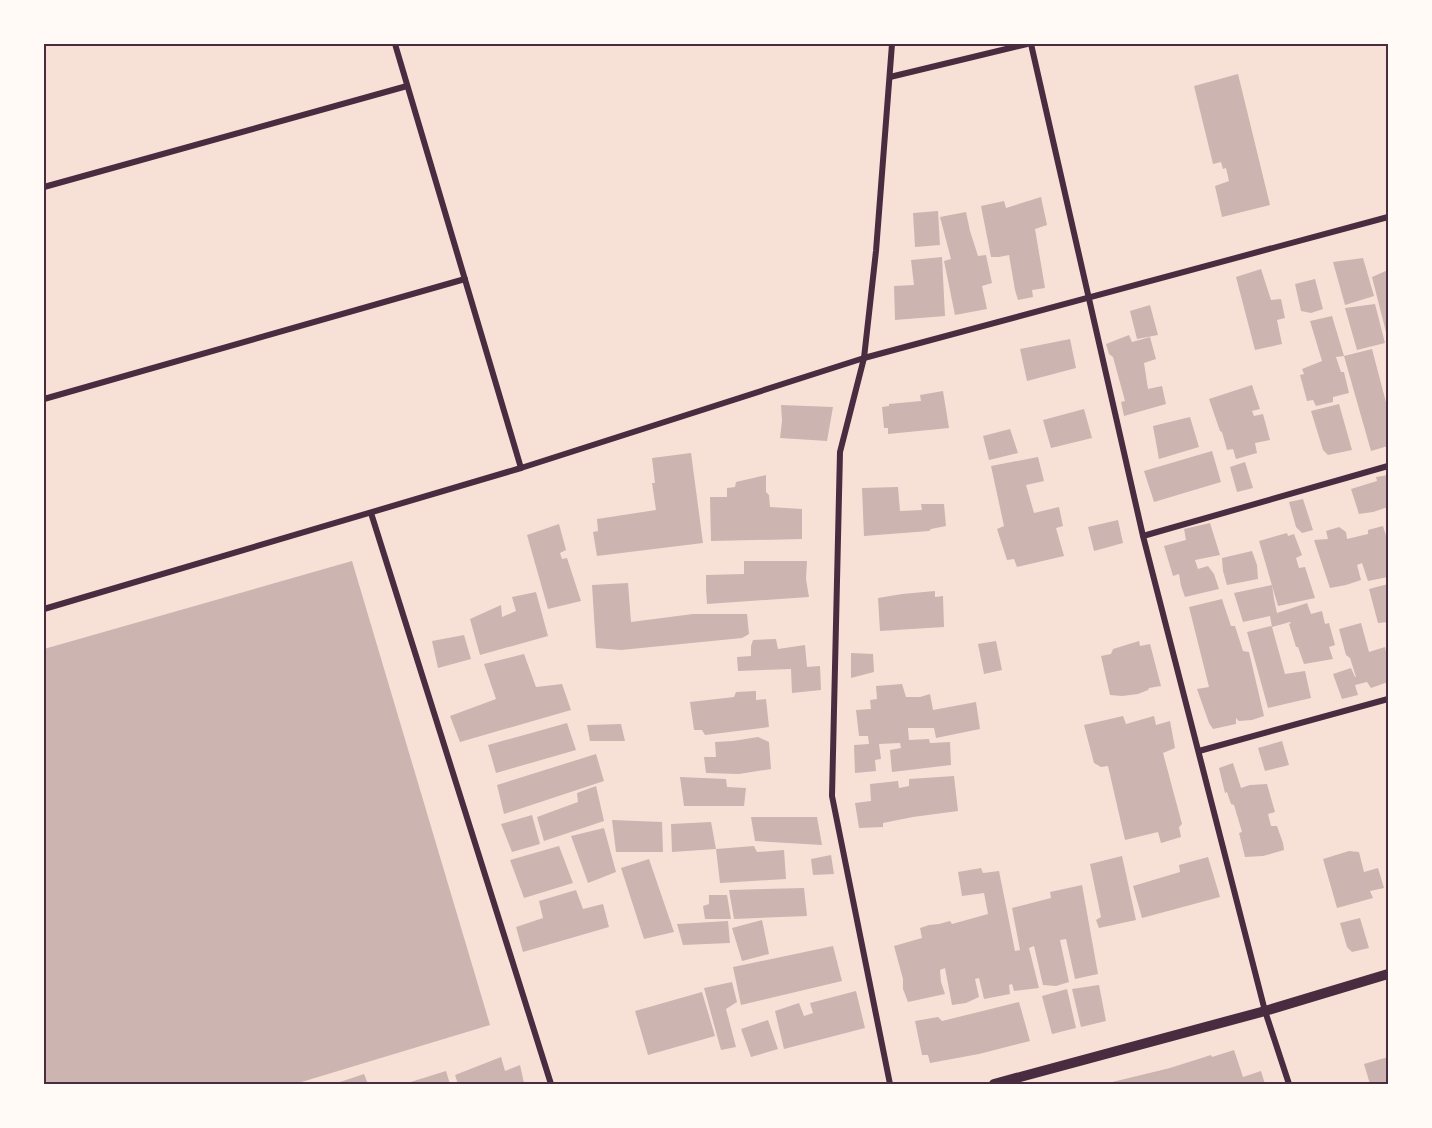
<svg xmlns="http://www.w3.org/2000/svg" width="1432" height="1128" font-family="Signika,sans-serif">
<rect width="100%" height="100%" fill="#f7e1d7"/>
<g fill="#ccb4b1">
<path d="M1238,74L1270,205L1222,217L1215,186L1229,181L1226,168L1223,169L1221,162L1213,164L1194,86Z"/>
<path d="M1041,197L1047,225L1035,229L1045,288L1032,290L1033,297L1018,300L1015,290L1009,255L999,257H991L981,206L1004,201L1006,208Z"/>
<path d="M938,211L940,245L915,247L913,213Z"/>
<path d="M966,212L970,231L978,256L986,255L992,283L982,286L987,309L955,315L944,261L951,259L940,217Z"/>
<path d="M942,257L945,316L895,320L894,286L914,285L911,260Z"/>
<path d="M1363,258L1374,296L1345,305L1333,262Z"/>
<path d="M1261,269L1271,300L1281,299L1285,318L1277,320L1282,344L1255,350L1236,277Z"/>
<path d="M1388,270V340L1372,277Z"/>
<path d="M1315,279L1323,309L1311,313L1301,311L1295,284Z"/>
<path d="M1375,304L1385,343L1357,350L1345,308Z"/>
<path d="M1150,305L1158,335L1137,339L1130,311Z"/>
<path d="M1332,316L1344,356L1336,357L1341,372H1344L1349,393L1333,397V402L1316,406L1313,400L1307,401L1300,375L1304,374L1302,369L1322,361L1310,321Z"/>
<path d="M1129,335L1132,342L1150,337L1156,359L1144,363L1148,389L1162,386L1166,404L1124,416L1121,402L1125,401L1113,357L1109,354L1106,344Z"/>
<path d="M1070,339L1076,368L1027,381L1020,349Z"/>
<path d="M1372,349L1388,410V446L1371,451L1344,356Z"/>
<path d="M1252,385L1260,409L1252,411L1254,416L1263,414L1270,440L1255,443L1257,453L1236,459L1233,449L1227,450L1222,432L1220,431L1209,399Z"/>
<path d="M943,391L949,428L888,434V428H884L882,407L889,406V404L921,401L920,395Z"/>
<path d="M1339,404L1352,450L1328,455L1323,450L1311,411Z"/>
<path d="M781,405L833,407L827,441L780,438L782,421Z"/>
<path d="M1084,409L1092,438L1051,448L1043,420Z"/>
<path d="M1190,417L1199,447L1159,459L1153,426Z"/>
<path d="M1010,429L1018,453L989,460L983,436Z"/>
<path d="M1212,451L1221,482L1154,502L1144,471Z"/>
<path d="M691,453L703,543L597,556L593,532L598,531L597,519L656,510L652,483H655L652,458Z"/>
<path d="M1038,457L1044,481L1026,485L1034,513L1059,507L1063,526L1056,528L1064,556L1017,567L1014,559L1007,560L997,529L1004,526L991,466Z"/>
<path d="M1245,462L1253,488L1237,492L1230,467Z"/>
<path d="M766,475V492L769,495L770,507L802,509V539L711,541L710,497H727V488L735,487L736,482Z"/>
<path d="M1388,475V507L1373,512L1359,514L1351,489L1377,481L1376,477Z"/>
<path d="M898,487L900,511L922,510L921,504H944L946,526L931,529L929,531L864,536L862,488Z"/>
<path d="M1303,499L1313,530L1302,533L1296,527L1289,502Z"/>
<path d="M1118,520L1123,543L1094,551L1088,527Z"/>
<path d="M1210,523L1220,555L1195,560L1198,569L1208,566L1214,574L1219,589L1185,597L1181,586L1179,574L1173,576L1164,546L1186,540L1184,529Z"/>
<path d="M559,524L566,550L560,553L562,559L567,558L581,601L548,609L527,535Z"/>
<path d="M1383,526L1388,542V577L1368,581L1362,563L1357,565L1361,580L1346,585L1330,588L1314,540L1328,539L1326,531L1339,527L1346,532L1347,539L1368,534V530Z"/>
<path d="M1287,533L1288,536L1294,534L1302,555L1296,558L1299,568L1305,567L1315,598L1278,606L1259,541Z"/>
<path d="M1252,551L1257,565L1258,579L1227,585L1223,571L1222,558Z"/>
<path d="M352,561L490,1025L295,1084H44V649Z"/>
<path d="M744,561H807L806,579L809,597L707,604L706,589V575L744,574Z"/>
<path d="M628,583L631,622L693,614H747L749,634L742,638L621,650L596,648L592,585Z"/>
<path d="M1388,584V622L1378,623L1369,589Z"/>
<path d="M1272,585L1274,599L1277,613L1307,603L1311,614L1322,611L1325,624L1329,623L1335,645L1329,647L1333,659L1304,664L1298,647H1296L1289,624L1291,623L1290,622L1272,627L1285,674L1305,671L1311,698L1268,708L1247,632L1271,626L1272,627L1270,616L1243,622L1234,593Z"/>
<path d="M935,591V597L943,596L944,627L880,631L878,598L902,594Z"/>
<path d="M536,592L548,636L480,655L470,619L501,605L502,617L516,611L512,597Z"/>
<path d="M1222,599L1231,626H1235L1243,651L1249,652L1264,716L1252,720L1239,721L1236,718V724L1213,729L1209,723L1197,689L1209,687L1189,607Z"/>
<path d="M1361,623L1369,652L1385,647L1388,661V682L1371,688L1367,682L1355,685L1358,695L1342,699L1333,674L1351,668L1355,677H1356L1350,658L1346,655L1339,629Z"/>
<path d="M464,635L471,659L438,668L432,641Z"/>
<path d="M776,639L778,649L805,645L807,667L820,666L821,690L792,693L791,669L738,671L737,657L751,656V646L753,640Z"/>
<path d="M996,641L1002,670L984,674L978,644Z"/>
<path d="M1139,641L1140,646L1150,644L1161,686L1149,688L1148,690L1138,694L1122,696L1110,695L1101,656L1111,654L1113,649Z"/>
<path d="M851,653L873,654L874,672L851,678Z"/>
<path d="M524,654L536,687L562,684L571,710L460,742L450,716L496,699L484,664Z"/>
<path d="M902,684L906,697H920L930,694L933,710L976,702L980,729L936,738L934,728H908L909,740L929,739L930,743L950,742L951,765L892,772L890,750L901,748L900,743L879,744L881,759L875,760L876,771L855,773L854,745L869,744L868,736H859L856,710L871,709L870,700L877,699L876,686Z"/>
<path d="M756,691V700L766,699L769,727L705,735L702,730H694L690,702L734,697L736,692Z"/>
<path d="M1123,716L1126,724L1154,716L1156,725L1170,721L1175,748L1163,753L1182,824L1179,827L1181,837L1161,843L1158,832L1125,840L1108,766L1101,767L1094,763L1084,725Z"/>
<path d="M567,723L576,750L496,773L488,745Z"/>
<path d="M621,724L625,741H590L587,725Z"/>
<path d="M758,737L769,742L771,769L739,774L706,773L704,757H716L715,742L733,741Z"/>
<path d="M1282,741L1289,765L1265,771L1258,748Z"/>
<path d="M596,754L604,781L504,814L497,785Z"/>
<path d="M1233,763L1241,788L1250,785L1267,784L1275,812L1268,814L1271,826H1277L1283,843L1284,850L1263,856L1245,857L1239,833L1242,832L1234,805L1231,804L1227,792L1225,793L1219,768Z"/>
<path d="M954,776L958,811L913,817L883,823V827L859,828L855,803L871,801L870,784L898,781L899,788L909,786V779Z"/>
<path d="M680,777L726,779L727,787L746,788L744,806H684Z"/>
<path d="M596,786L604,821L544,841L537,817L578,802L577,793Z"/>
<path d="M532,815L540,844L512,852L501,824Z"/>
<path d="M751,817H817L822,845L755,841Z"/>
<path d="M612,820L662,822L663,852H616Z"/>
<path d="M711,822L716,849L672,852L671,824Z"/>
<path d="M604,828L616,872L588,883L571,836Z"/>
<path d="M559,846L573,883L524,898L510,860Z"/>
<path d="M754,846L757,852L784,850L786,879L720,883L716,849Z"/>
<path d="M1349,851L1359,852L1364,872L1378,868L1384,888L1370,891L1373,898L1337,908L1323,859Z"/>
<path d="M831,855L834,874L813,875L811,859Z"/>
<path d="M1122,856L1136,920L1099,928L1096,920L1101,917L1090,864Z"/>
<path d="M1208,857L1220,897L1142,918L1133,886L1180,872L1179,865Z"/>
<path d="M649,859L674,932L644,939L621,868Z"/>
<path d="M981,868L983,873L999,871L1015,951L1020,950L1012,908L1051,898L1050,892L1082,885L1098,974L1075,979L1066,939L1060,940L1069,982L1056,986L1043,985L1034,946L1029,948L1039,988L1014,991L1012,984L1009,985L1010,994L984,999L979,978L975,979L979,997L966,1003L952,1005L945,968L940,970L941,982L945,994L908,1002L903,989V979L894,946L922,938L920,928L929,925L939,924L950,921L952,924L988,914L984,893L962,896L958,872Z"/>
<path d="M804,888L807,916L734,919L729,890Z"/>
<path d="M576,890L583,909L603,904L609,927L523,952L516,927L543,918L539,901Z"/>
<path d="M709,895H727L731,919H705L703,906L709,904Z"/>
<path d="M1360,918L1369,948L1352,952L1347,947L1340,923Z"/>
<path d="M762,920L769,954L742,961L732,928Z"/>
<path d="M728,921L730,943L683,945L677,924Z"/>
<path d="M833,946L842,981L741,1005L733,967Z"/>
<path d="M732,982L737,1002L726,1009L736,1047L721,1050L704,988Z"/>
<path d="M1099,985L1106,1021L1081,1027L1072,989Z"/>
<path d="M1067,989L1076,1028L1052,1034L1042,996Z"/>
<path d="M856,991L865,1028L784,1049L775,1011L799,1003L804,1016L813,1013L810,1003Z"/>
<path d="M702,992L715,1036L648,1055L635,1011Z"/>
<path d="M1019,1002L1030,1041L979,1054L930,1063L928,1055H922L915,1021L938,1017L942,1021Z"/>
<path d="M768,1020L778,1049L751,1057L741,1029Z"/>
<path d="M1234,1050L1243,1077L1261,1071L1265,1084H1104L1170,1068L1211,1055L1212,1057Z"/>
<path d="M501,1057L505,1071L520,1065L524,1083L458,1084L455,1075Z"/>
<path d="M1388,1057V1084H1370L1364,1064Z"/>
<path d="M446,1071L450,1084H404Z"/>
<path d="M364,1074L368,1084H334Z"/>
</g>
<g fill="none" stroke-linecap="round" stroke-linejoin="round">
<g stroke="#4a2c40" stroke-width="6">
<path d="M395,44L521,468"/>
<path d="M1031,44L1143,536L1265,1011L1289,1084"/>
<path d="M890,77L1027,44"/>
<path d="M44,187L407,86"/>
<path d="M44,399L465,279"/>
<path d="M371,513L551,1084"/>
<path d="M1143,536L1388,466"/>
<path d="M44,609L521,468L864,358L1388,217"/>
<path d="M1199,751L1388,699"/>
<path d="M890,1084L832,796L840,452L864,358L876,251L892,44"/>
</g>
<path stroke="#4a2c40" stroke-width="10" d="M994,1084L1265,1011L1388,974"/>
</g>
<rect width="1432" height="1128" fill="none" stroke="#fffaf5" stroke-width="90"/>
<rect x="45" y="45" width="1342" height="1038" fill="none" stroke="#4a2c40" stroke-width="2"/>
</svg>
